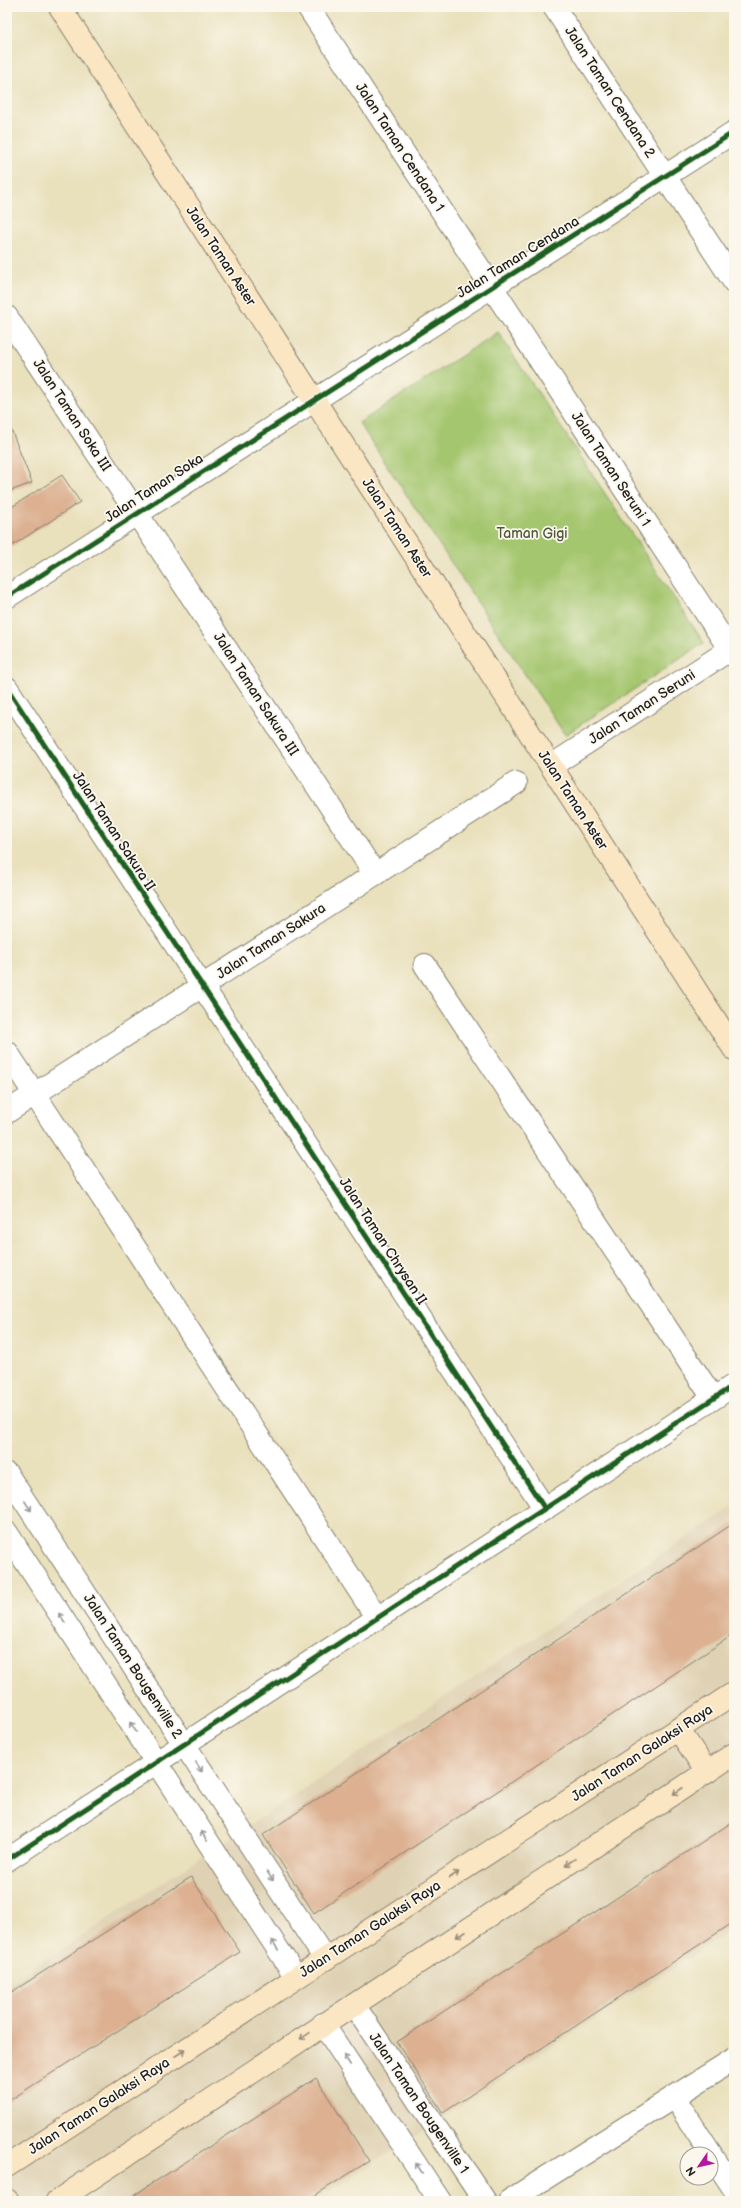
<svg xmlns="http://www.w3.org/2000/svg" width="741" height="2208" font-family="'Balsamiq Sans',sans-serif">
<rect width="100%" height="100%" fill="#fbf7ec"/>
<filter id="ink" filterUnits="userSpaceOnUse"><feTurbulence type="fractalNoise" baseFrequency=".025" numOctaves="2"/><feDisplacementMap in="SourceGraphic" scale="8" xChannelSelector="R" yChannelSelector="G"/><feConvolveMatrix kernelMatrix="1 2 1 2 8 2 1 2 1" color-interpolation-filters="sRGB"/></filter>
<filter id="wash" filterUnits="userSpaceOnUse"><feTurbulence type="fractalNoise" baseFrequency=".012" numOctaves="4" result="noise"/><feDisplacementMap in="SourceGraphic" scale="16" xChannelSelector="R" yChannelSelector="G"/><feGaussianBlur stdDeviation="0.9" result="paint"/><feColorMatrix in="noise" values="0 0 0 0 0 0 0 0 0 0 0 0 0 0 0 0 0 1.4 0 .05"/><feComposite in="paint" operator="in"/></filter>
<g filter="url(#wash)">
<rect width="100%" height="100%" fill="#e9e0bc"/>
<path fill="#dfd2b4" d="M734,1506V1928L315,2201H7V1985Z"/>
<path fill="#a4c66e" stroke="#607145" d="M498,332L704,643L565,735L359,423Z"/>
<g id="blocks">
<g fill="#dcb091">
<path d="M7,419L32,483L7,492Z"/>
<path d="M62,475L80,502L7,549V510Z"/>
<path d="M734,1523V1634L314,1913L263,1835Z"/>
<path d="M734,1821V1922L443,2113L397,2042Z"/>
<path d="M191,1877L240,1952L7,2102V1995Z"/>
<path d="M316,2078L369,2161L306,2201H125Z"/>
</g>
</g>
</g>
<g filter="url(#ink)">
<use href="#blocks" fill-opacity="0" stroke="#827e6c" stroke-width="1"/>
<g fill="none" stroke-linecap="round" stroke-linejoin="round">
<g stroke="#827e6c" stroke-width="24">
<g id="street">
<path d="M308,7L734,656"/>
<path d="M554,7L734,282"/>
<path d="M7,317L375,874"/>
<path d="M7,597L734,132"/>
<path d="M7,688L545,1509"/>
<path d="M551,766L734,647"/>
<path d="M425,965L713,1398"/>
<path d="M7,1052L377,1618"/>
<path d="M7,1112L516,783"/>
<path d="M7,1474L325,1959"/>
<path d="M7,1533L296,1977"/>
<path d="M7,1860L734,1385"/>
<path d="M354,2005L485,2201"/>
<path d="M323,2024L440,2201"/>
<path d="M674,2097L711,2154"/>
<path d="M711,2154L734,2189"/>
<path d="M509,2201L734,2059"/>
</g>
</g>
<g stroke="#827e6c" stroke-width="24">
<g id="secondary">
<path d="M60,7L734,1049"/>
<path d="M678,1729L707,1772"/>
<path d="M7,2166L734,1693"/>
<path d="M7,2200L8,2201"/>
<path d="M57,2201L734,1754"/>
</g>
</g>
<use href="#street" stroke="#fff" stroke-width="22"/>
<use href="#secondary" stroke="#fbe6c4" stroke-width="22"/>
<g stroke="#fbf7ec" stroke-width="8">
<g id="cycleway">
<path d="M7,597L734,132"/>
<path d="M7,688L545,1509"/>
<path d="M7,1860L734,1385"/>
</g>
</g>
<use href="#cycleway" stroke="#1b5e20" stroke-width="5"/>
</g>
<defs><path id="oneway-shaft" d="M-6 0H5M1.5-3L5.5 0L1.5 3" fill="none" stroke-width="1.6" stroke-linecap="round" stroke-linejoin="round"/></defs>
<g stroke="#999">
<use href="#oneway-shaft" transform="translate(28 1506) rotate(57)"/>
<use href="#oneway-shaft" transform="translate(62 1618) rotate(-123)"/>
<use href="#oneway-shaft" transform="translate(133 1727) rotate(-123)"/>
<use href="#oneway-shaft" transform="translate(199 1767) rotate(57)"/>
<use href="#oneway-shaft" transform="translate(204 1836) rotate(-123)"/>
<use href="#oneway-shaft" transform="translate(270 1876) rotate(56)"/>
<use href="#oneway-shaft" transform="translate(275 1945) rotate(-123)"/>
<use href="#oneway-shaft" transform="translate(347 2060) rotate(-123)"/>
<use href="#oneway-shaft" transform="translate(419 2168) rotate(-123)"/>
</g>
<g stroke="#978b78">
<use href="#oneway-shaft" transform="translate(678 1791) rotate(147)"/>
<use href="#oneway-shaft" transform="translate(570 1862) rotate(147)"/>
<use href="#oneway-shaft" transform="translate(454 1875) rotate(-33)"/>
<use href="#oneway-shaft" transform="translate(461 1934) rotate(147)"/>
<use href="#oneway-shaft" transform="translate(305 2036) rotate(146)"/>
<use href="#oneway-shaft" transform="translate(180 2053) rotate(-33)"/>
</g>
</g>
<g text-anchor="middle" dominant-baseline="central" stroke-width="3.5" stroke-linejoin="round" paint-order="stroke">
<g font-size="14" fill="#1c1c1c" stroke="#fbf7ec">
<text transform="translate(610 92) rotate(57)">Jalan Taman Cendana 2</text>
<text transform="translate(400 147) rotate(57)">Jalan Taman Cendana 1</text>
<text transform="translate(221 256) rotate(57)">Jalan Taman Aster</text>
<text transform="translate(518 257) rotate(-32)">Jalan Taman Cendana</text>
<text transform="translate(72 415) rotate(57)">Jalan Taman Soka III</text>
<text transform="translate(611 469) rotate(57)">Jalan Taman Seruni 1</text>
<text transform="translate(154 488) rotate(-33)">Jalan Taman Soka</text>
<text transform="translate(397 528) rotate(57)">Jalan Taman Aster</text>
<text transform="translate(256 694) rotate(57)">Jalan Taman Sakura III</text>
<text transform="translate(642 707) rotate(-33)">Jalan Taman Seruni</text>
<text transform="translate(573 800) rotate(57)">Jalan Taman Aster</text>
<text transform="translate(114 831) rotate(57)">Jalan Taman Sakura II</text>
<text transform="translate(271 941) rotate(-33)">Jalan Taman Sakura</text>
<text transform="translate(383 1241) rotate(57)">Jalan Taman Chrysan II</text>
<text transform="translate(133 1666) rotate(57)">Jalan Taman Bougenville 2</text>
<text transform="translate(642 1753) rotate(-33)">Jalan Taman Galaksi Raya</text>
<text transform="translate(370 1929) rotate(-33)">Jalan Taman Galaksi Raya</text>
<text transform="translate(419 2103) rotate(56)">Jalan Taman Bougenville 1</text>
<text transform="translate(99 2106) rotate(-33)">Jalan Taman Galaksi Raya</text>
</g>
<g font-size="14" fill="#4c5839" stroke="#fbf7ec">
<text x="532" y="533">Taman Gigi</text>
</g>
</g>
<rect width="741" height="2208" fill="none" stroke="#fbf7ec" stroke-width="24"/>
<g transform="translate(699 2166) rotate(236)"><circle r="19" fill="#fbf7ec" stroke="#a29f99"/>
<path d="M0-3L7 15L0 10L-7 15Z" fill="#b5179e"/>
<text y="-6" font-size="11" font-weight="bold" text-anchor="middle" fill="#1c1c1c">N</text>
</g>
</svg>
